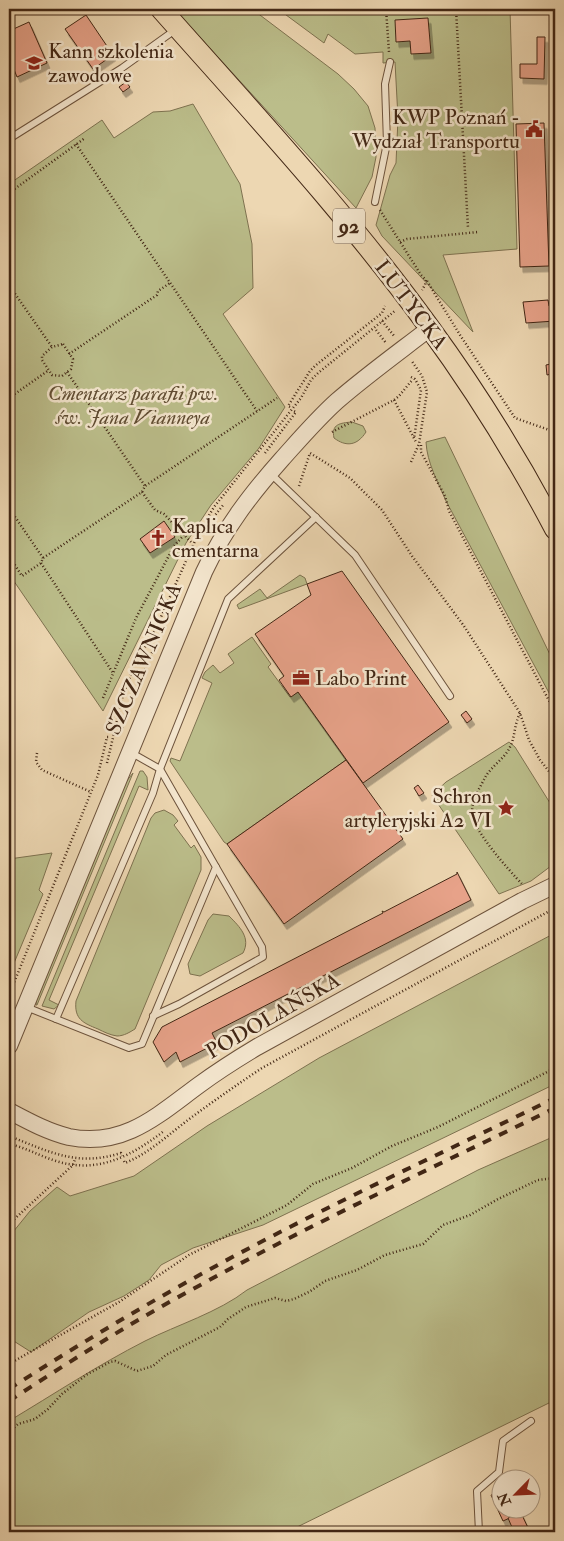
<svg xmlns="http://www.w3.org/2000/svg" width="564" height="1541" font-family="'IM FELL Double Pica',serif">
<defs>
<filter id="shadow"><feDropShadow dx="3" dy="5.5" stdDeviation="0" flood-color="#0004"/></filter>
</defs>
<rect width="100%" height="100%" fill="#edd7b2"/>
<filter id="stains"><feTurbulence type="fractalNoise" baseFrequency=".004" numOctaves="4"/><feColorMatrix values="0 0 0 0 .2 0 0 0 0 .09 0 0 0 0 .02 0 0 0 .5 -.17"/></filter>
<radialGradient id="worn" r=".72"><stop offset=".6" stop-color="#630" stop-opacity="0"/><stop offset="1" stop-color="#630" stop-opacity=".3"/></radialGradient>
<g fill="#bbbd8a" stroke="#7e7250">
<path d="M174,9H252L338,74L354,89L368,106L375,128L376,157L372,177L356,208Z"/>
<path d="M278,9H510L517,249L443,255L473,332L382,236L376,225L390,175L396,163L398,118L395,62L383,63V52L355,54L328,34L324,43Z"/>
<path d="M193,104L240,184L252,244L253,288L223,314L285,407L259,448L211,505L186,543L103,711L9,574V184L102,120L114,138L153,112L170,111Z"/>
<path d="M352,422L363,426L366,432C357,446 346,447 334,438C331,424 340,423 352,422Z"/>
<path d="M445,437L555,665V704L446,501C438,482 427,463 426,442Z"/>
<path d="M300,575L305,578L307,584L239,609L237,605L260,589L267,598Z"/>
<path d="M252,637L271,664L268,667L290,697L298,692L346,760L227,844L224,842L170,761L171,758L180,761L212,683L202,678L205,672L213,665L220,673L234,663L228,654Z"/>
<path d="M509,742L515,747L555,811V863L531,881L499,894L432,795L446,782Z"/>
<path d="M140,771H143L147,777L148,790L139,786L49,1000L59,1005L54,1009L42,1006Z"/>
<path d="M133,773L37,1005H36L37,991L125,783Z"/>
<path d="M164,810L173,815L178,821L174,825L191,848L194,845L201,857V870L135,1029C130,1032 124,1036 117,1036C110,1035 104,1032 98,1029C83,1023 74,1019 76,1001L151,818L155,813Z"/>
<path d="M52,853L39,890L43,894L9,975V859Z"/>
<path d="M213,914L229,916C240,927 251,938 243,953L200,976L190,974L188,964L208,920Z"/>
<path d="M555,933V1084L263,1225L193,1248L161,1265L149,1280L124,1296L89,1312L31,1352L9,1338V1237L30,1211L57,1187L70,1196L134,1176L207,1126L319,1058Z"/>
<path d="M555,1136V1400L287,1532H9V1421C54,1394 98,1365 145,1341C177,1325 219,1312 247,1290L478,1170Z"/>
</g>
<g fill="#e7a289" stroke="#422715" filter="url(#shadow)">
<path d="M86,15L113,55L93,69L65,29Z"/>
<path d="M428,18L431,53L411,54L410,41L396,42L395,20Z"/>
<path d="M29,22L47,63L17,77L9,57V31Z"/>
<path d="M537,37H545L544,79L520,78V64H537Z"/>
<path d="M126,82L130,87L123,92L119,87Z"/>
<path d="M544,123L549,266L520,267L516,124Z"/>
<path d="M548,300L549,306L555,305V321L526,323L523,302Z"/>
<path d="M555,363V373L547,375L546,365Z"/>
<path d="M164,521L175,537L150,553L140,539Z"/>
<path d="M342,571L449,722L363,783L298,692L291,697L279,680L284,676L255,634L311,595L307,584Z"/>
<path d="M466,711L472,719L467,723L461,715Z"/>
<path d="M346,760L403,839L284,924L227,844Z"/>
<path d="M418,785L424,793L419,796L414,788Z"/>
<path d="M457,872L471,900L212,1033L217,1043L180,1062L176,1052L164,1062L153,1042L162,1027L383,913L382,911L384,912L457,874Z"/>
<path d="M502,1490V1508H519L521,1513L503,1521L491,1495Z"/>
<path d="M521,1513L530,1532H514L508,1518Z"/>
</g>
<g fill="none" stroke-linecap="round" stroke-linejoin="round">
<g stroke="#6d533c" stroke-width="8">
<g id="service">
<path d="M9,139L122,68L175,30"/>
<path d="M375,202L387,143L385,84L390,62"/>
<path d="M271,474L355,555L450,696"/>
<path d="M26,1007L129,1048L142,1044L216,867L160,769L130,752"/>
<path d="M153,1016L179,1004L263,957L262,947L216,867"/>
<path d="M56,1019L153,793L160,769L228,599L316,517"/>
<path d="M479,1532L477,1491L499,1472L503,1441L531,1421"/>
</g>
</g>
<g stroke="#6d533c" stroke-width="18">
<g id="tertiary">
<path d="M9,1046L204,572C224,529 251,494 282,459C300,439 317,419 337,401C367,375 399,352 430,328"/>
<path d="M9,1111C28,1121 48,1132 69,1137C124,1148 158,1115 199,1085C218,1071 237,1059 257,1047L522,901L555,885"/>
</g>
</g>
<g stroke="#422715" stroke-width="22">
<path id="primary" d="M161,9C253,113 348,215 429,327C476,391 518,459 555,529"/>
</g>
<g stroke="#422715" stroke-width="2.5" stroke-dasharray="1 2.5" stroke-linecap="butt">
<path d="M386,9L389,52"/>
<path d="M456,9L468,228"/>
<path d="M76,144L257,411"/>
<path d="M9,193L85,138"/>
<path d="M380,210L421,275L426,280L425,285L422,290"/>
<path d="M400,242L407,239L478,232"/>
<path d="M427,281L460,335L515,418L555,432"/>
<path d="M9,285L52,347"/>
<path d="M382,321L395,337"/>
<path d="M376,330L386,343"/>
<path d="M63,344L73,359L71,369L62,376L52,375L42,360V356L52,347Z"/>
<path d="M69,354L157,295L158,291L170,283"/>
<path d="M67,372L145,486"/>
<path d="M411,377L415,379L421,390L414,439"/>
<path d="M9,398L49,370"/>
<path d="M394,400L416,442"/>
<path d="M290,407L288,406L310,371L316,365L382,313L385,306"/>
<path d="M332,432L394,400L399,396L413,379"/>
<path d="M421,445V452L445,496L449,511L555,712"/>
<path d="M265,453L296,412L294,411"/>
<path d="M411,462L419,444L427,392L422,376L411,360"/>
<path d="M299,486L310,453L350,478L382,510L412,556L464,626L520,713L529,740L540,760L555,779"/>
<path d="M142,492L155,510L164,514L191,542"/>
<path d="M9,508L43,558"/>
<path d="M206,533L212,519L224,504"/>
<path d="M9,556L22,576L41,563L43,558L142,492L145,486L277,398"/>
<path d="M41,563L113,673"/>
<path d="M103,698L136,618L174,546L184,535"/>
<path d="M520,713C514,725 515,738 510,747C505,758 492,766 486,776C480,787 472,800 472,812C472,830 510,871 522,884"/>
<path d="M122,728L155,645"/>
<path d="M37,753L36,762L42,770L91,792"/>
<path d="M107,763L123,695L135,664L156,628L199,532L214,507L301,398L311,380L318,373L396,310"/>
<path d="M9,995L98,775L107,737H110"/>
<path d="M9,1136C50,1152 77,1167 121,1153L122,1156"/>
<path d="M9,1144C24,1147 38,1155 53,1160C96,1175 130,1157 164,1131"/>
<path d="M124,1161L125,1163C150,1153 170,1133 192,1117C215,1100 238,1084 262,1068L555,908"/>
<path d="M9,1224L73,1165L75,1159"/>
<path d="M9,1364L119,1302L189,1255L287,1205L313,1184L352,1168L392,1146L438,1127L555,1068"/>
<path d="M9,1432L18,1424L35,1419L48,1409L62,1394L86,1375L110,1362L115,1361L137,1371L153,1366L166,1355L220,1327L228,1319L246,1307L275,1298L286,1301L294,1299L309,1292L325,1281L357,1270L385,1255L423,1244L443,1225L470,1215L498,1199L538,1180L555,1178"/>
</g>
<use href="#service" stroke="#f3e5cd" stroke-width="6"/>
<use href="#tertiary" stroke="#f3e5cd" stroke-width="16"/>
<use href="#primary" stroke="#edd7b2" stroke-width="20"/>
<g stroke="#422715" stroke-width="4" stroke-dasharray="9 9" stroke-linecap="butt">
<path d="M9,1389C67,1352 126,1316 187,1282C306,1215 432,1158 555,1098"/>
<path d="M9,1401C69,1362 130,1323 193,1289C311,1224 434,1167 555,1108"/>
</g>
</g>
<defs>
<g id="school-bare" transform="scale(1.35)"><path d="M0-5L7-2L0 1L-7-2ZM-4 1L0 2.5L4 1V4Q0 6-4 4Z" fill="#8f2418" stroke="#f3e5cd" stroke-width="2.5" paint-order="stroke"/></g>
<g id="civic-bare" transform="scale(1.35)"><path d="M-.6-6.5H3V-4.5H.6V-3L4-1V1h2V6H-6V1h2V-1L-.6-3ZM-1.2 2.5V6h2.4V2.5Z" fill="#8f2418" stroke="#f3e5cd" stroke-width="2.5" paint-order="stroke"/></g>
<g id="church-bare" transform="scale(1.35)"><path d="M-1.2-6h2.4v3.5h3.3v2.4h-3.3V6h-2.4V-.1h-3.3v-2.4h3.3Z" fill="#8f2418" stroke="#f3e5cd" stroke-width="2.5" paint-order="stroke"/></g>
<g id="office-bare" transform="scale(1.35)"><path d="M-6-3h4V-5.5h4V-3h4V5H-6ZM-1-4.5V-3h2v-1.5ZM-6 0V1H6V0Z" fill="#8f2418" stroke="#f3e5cd" stroke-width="2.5" paint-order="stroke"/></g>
<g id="sight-bare" transform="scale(1.35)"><path d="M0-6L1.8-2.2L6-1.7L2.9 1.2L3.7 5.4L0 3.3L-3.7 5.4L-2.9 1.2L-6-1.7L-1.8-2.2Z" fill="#8f2418" stroke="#f3e5cd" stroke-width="2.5" paint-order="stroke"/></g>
</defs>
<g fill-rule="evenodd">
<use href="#school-bare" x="34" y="63"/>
<use href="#civic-bare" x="534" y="129"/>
<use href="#church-bare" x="158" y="538"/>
<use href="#office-bare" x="301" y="678"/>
<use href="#sight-bare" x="506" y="808"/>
</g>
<g text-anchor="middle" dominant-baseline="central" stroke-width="5" stroke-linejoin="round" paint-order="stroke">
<rect fill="#f3e5cd" stroke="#77604c" stroke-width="1" x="333" y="208.5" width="32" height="35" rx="4"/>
<g font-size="20" font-weight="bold" fill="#422715">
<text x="349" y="226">92</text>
</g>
<g font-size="21" fill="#422715" stroke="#f3e5cd" text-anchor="start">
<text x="48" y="51">Kann szkolenia<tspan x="48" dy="24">zawodowe</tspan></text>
<text x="520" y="117" text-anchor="end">KWP Poznań -<tspan x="520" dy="24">Wydział Transportu</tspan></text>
<text x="172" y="526">Kaplica<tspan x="172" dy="24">cmentarna</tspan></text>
<text x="315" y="678">Labo Print</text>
<text x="492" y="796" text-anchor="end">Schron<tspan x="492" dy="24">artyleryjski A2 VI</tspan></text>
</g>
<g font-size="21" fill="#422715" stroke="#f3e5cd">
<text transform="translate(411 305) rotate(53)">LUTYCKA</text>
<text transform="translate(144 659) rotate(-67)">SZCZAWNICKA</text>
<text transform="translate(273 1016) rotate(-30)">PODOLAŃSKA</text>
</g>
<g font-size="21" font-style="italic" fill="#604c32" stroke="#f3e5cd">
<text x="133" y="393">Cmentarz parafii pw.<tspan x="133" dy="24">św. Jana Vianneya</tspan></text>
</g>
</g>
<rect width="564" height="1541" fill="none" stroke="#edd7b2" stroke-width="30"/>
<rect x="10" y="10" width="544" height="1521" fill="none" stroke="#422715" stroke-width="2.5"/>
<rect x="15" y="15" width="534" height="1511" fill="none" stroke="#422715"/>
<g transform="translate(516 1494) rotate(246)"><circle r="24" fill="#f3e5cd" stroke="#ac9983"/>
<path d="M0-4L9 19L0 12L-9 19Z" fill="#8f2418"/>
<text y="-8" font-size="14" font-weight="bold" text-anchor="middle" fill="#422715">N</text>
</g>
<rect width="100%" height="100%" filter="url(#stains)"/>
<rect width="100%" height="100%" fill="url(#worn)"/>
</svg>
